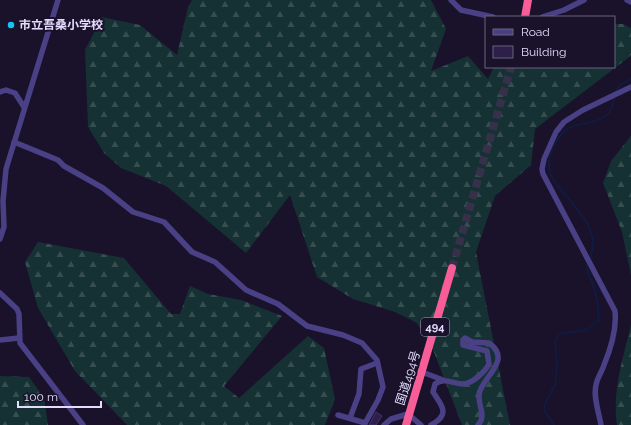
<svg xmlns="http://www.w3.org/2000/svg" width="631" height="425" font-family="Raleway,'Noto Sans JP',sans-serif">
<defs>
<pattern id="forest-firs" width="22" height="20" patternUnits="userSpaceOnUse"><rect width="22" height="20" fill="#153133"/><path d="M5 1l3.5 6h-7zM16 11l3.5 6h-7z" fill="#374e51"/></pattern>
</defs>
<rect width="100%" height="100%" fill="#19122a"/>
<g fill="url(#forest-firs)">
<path d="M192,0H431L446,29L431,71L468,56L488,79L494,67H614V24H623L631,28V55L628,58L535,129L531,165L495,196L476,252L510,425H462L432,347L417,323L395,312L353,299L317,277L290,195L246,253L166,186L121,168L104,153L88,127L85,50L102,17L140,25L177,55L188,7Z"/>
<path d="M631,136V275L622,232L603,183L611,161Z"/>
<path d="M38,242L124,258L171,314H180L190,286L208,294L241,300L282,316L224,386L239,398L308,336L324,348L335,399L325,425H127L75,371L38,308L25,262Z"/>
<path d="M631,325V425H617C612,392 623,357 631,325Z"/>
<path d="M0,376L29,377L44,398L48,425H0Z"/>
</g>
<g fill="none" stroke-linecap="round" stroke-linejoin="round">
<g stroke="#0e1d47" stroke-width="1.5">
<path d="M614,93L620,85L631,79"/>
<path d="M590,258C607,217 544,190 549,162C550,151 559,133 569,128C588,119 613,126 614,96"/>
<path d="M554,425L544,410L545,403L555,385L557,366L555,340L559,334L586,330L598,322C601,304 593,283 586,267L588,263"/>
</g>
</g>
<path fill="#2c1f4a" stroke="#463274" d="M376,412L382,416L376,425H369Z"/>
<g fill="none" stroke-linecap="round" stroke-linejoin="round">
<path stroke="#37304a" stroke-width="8" stroke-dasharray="8 4" stroke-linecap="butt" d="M452,268L511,67"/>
<g stroke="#4a4086" stroke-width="5.5">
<path d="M451,0L461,10L493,17"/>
<path d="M627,0L631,2"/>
<path d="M542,17L564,10L584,0"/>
<path d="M0,92L6,90L15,93L24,107"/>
<path d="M14,142L58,160L64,166L103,188L133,212L164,222L192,252L215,262L246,290L278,304L307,326L343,335L362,343L377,360L383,387L378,400L364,425"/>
<path d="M0,239L4,227L3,201L6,169L58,0"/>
<path d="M0,293L17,309L19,314L20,343L83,425"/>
<path d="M0,340L19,338"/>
<path d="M422,372L443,380"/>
<path d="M338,415L365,423"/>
<path d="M350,418L359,394L361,369L377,363"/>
<path d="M384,425L391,419L408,414L421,425"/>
<path d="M431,425C451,414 442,406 433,392L435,384C444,377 451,383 462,384C472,384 484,373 489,364L487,351L463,345V340L465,338L472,342L489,343C514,361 480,378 479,395C478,406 487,416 478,425"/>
<path d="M601,425C599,413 593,397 596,385C597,378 602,372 604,365C611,348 617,329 615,311L543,174L542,169L544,159L556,132L564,122L583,110L631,87"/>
</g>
<g stroke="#f75e97" stroke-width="8">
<path d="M525,17L528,0"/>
<path d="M406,425L452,268"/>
</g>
</g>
<circle fill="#13c5f3" stroke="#19122a" stroke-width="1.5" cx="11" cy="25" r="4"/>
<g text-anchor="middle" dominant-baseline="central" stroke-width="4" stroke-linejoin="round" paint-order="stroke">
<rect fill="#19122a" stroke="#a79fbe" stroke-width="1" x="421" y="318" width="28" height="18" rx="3"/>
<g font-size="11" font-weight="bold" fill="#e4dcfd">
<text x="435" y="327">494</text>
</g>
<g font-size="12" font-weight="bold" fill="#e4dcfd" stroke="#19122a" text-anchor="start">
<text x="19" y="25">市立吾桑小学校</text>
</g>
<g font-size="12" fill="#e4dcfd" stroke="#19122a">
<text transform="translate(408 378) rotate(-73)">国道494号</text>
</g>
</g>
<rect x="485" y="16" width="130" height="52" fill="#19122a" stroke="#6a637e"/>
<rect x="493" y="29" width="20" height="6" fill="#4a4086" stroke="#6a637e"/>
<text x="521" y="36" font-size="12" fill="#e4dcfd">Road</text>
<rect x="493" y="46" width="20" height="12" fill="#2c1f4a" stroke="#6a637e"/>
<text x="521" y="56" font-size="12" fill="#e4dcfd">Building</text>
<path d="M18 401v6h83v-6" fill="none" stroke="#e4dcfd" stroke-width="2"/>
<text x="24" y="401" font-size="12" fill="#e4dcfd" stroke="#19122a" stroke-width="3" paint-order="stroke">100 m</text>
</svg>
